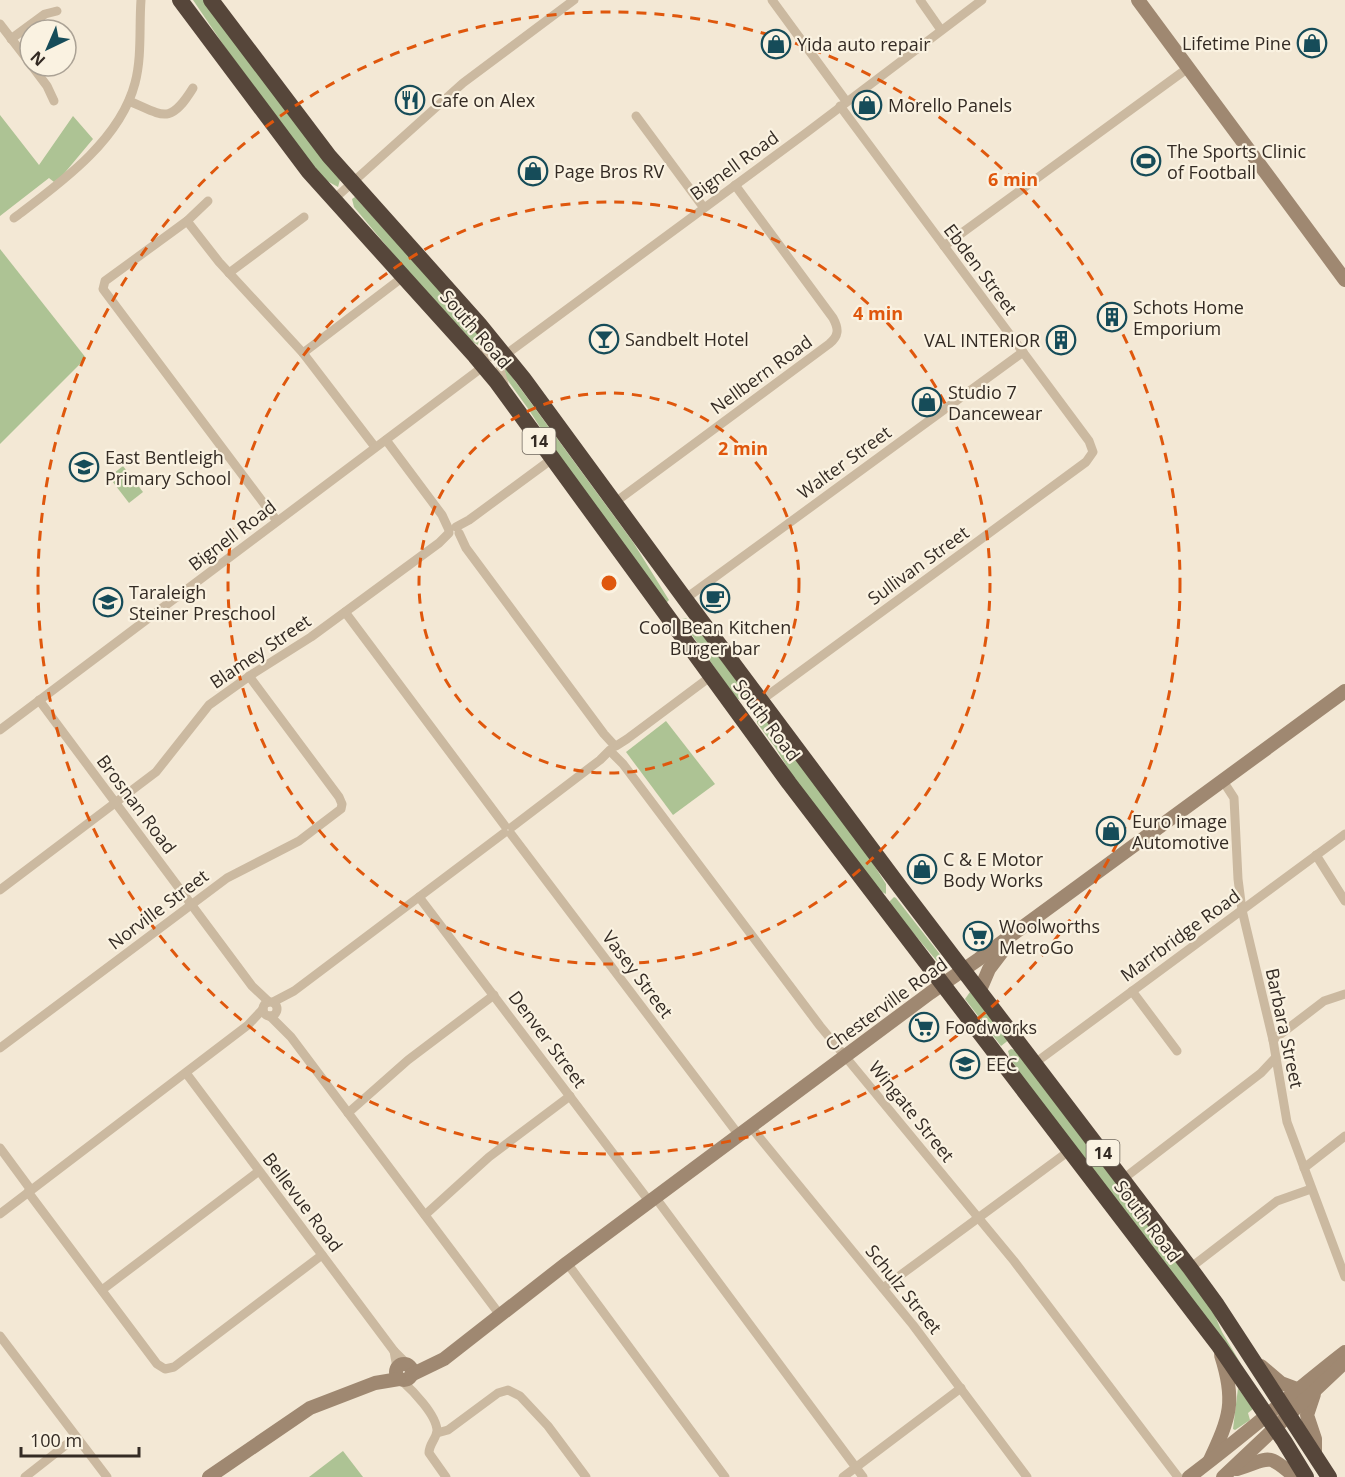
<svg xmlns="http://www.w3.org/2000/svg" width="1345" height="1477" font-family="'Open Sans',sans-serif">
<rect width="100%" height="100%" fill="#f3e8d5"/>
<g fill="#adc394">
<path d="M193,0H203L340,180L338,187L327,181L317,173L233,59Z"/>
<path d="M0,115L39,165L73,116L93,139L62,176L54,182L49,178L0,216Z"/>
<path d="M355,197L496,352H490L473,342L414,279L354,207L352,199Z"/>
<path d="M0,249L86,358L0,444Z"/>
<path d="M504,366L633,542L669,600L666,603L577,485L529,410L506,378Z"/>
<path d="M123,466L143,492L129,503L109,477Z"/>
<path d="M686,618L697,628L748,696L745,702L736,698L687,628L682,619Z"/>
<path d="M761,716L768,722L858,840L886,884V894L878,890L800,788L775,747L757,723V719Z"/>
<path d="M666,721L715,784L673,815L626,752Z"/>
<path d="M894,897L896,898L942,957L941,966L888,903Z"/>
<path d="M970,992L1010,1039L1001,1046L965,999Z"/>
<path d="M1011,1049L1015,1050L1213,1311L1222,1332L1241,1364L1041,1104L1010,1058L1008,1051Z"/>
<path d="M1238,1388L1253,1409L1248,1413L1250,1420L1235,1430L1233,1429Z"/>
<path d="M343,1451L363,1477H309Z"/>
</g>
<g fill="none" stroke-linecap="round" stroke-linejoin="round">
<g stroke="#cbb9a0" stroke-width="9">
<path d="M772,0L846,101"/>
<path d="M920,0L941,30"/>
<path d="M0,24L30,63"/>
<path d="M11,39L45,14L57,11"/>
<path d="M32,66L47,86L54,101"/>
<path d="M129,101C164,116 170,125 193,88"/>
<path d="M636,116L704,208"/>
<path d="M333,200L463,83L574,0"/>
<path d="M208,201L187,221L105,281L103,289L277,521"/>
<path d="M14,218C59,184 120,141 135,83C142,57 139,27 141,0"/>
<path d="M187,221L219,262L303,353L375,447"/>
<path d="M944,246L1188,68"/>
<path d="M229,273L304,217"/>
<path d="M473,350L493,357H502L500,370L504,384"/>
<path d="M303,353L403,277"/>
<path d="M505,355L806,133L982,0"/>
<path d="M386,440L442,515L449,530"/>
<path d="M614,503L829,344C839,336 839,329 833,318L735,185"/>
<path d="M456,527L469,520L552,459"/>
<path d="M459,533L466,548L604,734L615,746"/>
<path d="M685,599L1023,352"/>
<path d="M345,612L505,826"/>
<path d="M39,700L252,986L269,1002"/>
<path d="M760,701L1086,462L1093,452L1089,441L840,106"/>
<path d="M0,730L484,366"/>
<path d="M616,746L627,739L710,677"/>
<path d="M613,754L623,764L820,1026L1014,1261L1178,1477"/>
<path d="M1223,781L1234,798L1238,879L1242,910L1273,1040L1287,1122L1345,1277"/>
<path d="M512,827L600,760L610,750"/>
<path d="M511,834L738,1134"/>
<path d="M1316,855L1345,901"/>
<path d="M0,890L156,772L209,705L254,673L311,637L439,543L449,533"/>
<path d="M419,897L649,1201"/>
<path d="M1132,991L1177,1051"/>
<circle cx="270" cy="1009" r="7"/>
<path d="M273,1002L294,991L504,833"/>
<path d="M270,1016L291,1037L500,1315"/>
<path d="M1273,1040L1324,1001L1345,994"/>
<path d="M0,1048L227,878L299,841L341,809L342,804L339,797L249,676"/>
<path d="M1035,1063L1345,834"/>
<path d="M186,1073L394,1351L407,1364"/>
<path d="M348,1113L408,1060L494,995"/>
<path d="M750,1126L913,1325L1027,1477"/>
<path d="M0,1148L31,1190"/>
<path d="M1304,1168L1345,1136"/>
<path d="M1123,1179L1261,1073L1276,1057"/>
<path d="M28,1192L157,1364L165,1369L174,1367L322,1255"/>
<path d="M655,1197L863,1477"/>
<path d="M0,1214L248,1025L263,1009"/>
<path d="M425,1215L489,1157L570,1096"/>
<path d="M567,1263L725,1477"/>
<path d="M1190,1268L1277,1201L1311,1189"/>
<path d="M883,1288L1069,1151"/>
<path d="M102,1290L259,1171"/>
<path d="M0,1336L107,1477"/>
<path d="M394,1351L397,1368"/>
<path d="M401,1380C412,1390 437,1415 437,1431C436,1439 429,1444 429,1453L446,1477"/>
<path d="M437,1433L448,1430L498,1393L508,1390L520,1396L548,1426L586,1477"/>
<path d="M25,1477L76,1437"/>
<path d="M843,1477L961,1388"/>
</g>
<g stroke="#9f8871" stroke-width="14">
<path d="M1138,0L1345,280"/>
<path d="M980,990L989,969L1008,944"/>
<circle cx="404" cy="1372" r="8"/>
<path d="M1261,1366L1281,1383L1297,1389"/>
<path d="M411,1375L444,1359L567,1263L930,993L979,959L1345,691"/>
<path d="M1314,1394L1307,1415L1315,1439V1456"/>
<path d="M1210,1460C1230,1417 1236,1401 1221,1355"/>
<path d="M1237,1469C1270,1459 1266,1451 1295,1477"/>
<path d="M209,1477L310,1408L375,1383L399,1379"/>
<path d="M1189,1477C1243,1437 1292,1393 1345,1352"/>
<path d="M1223,1477L1345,1362"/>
</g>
<g stroke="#56463a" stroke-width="16">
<path d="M180,0L309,172L475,356L496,381L789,783L1219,1346L1284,1441L1306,1477"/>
<path d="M211,0L329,156L479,324L523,378L685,599L900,887L1190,1268L1217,1305L1329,1477"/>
</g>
</g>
<g fill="none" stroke="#df570d" stroke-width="3" stroke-dasharray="10 8">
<circle cx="609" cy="583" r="190"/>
<circle cx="609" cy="583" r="381"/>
<circle cx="609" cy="583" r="571"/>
</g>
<defs>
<g id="shop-ring" transform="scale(1.5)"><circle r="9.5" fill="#faf2e1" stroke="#164c59" stroke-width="1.5"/><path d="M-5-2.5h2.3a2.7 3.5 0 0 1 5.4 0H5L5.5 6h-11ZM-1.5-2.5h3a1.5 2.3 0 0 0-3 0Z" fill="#164c59"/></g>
<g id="restaurant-ring" transform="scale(1.5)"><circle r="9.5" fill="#faf2e1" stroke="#164c59" stroke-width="1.5"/><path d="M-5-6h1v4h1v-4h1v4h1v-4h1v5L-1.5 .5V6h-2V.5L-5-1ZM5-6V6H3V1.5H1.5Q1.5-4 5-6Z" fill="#164c59"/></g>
<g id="stadium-ring" transform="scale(1.5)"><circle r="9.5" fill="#faf2e1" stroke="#164c59" stroke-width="1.5"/><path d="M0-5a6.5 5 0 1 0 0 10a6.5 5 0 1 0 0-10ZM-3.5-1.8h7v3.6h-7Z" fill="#164c59"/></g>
<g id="building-ring" transform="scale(1.5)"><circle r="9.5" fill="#faf2e1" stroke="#164c59" stroke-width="1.5"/><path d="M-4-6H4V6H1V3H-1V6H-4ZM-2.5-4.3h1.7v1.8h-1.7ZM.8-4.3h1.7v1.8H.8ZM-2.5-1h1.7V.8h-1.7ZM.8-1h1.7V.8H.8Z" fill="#164c59"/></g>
<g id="bar-ring" transform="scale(1.5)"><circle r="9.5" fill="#faf2e1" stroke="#164c59" stroke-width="1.5"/><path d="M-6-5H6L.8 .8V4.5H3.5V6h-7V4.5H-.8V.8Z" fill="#164c59"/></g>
<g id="school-ring" transform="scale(1.5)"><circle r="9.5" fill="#faf2e1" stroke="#164c59" stroke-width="1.5"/><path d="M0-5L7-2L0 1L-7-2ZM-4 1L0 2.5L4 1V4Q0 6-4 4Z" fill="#164c59"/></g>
<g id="cafe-ring" transform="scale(1.5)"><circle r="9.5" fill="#faf2e1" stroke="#164c59" stroke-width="1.5"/><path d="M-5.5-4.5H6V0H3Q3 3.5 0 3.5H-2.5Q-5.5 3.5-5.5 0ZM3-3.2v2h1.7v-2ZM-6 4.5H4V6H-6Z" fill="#164c59"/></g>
<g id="supermarket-ring" transform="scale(1.5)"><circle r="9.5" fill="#faf2e1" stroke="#164c59" stroke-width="1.5"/><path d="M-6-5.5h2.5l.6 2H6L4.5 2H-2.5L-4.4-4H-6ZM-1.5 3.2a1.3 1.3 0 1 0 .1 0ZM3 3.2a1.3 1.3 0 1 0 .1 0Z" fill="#164c59"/></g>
</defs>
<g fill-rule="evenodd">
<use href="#shop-ring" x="1312" y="43"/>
<use href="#shop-ring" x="776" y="44"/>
<use href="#restaurant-ring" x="410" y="100"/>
<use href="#shop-ring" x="867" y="105"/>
<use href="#stadium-ring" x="1146" y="161"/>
<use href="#shop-ring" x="533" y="171"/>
<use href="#building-ring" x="1112" y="317"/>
<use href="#bar-ring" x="604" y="339"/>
<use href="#building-ring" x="1061" y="340"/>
<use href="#shop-ring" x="927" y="402"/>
<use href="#school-ring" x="84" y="467"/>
<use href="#cafe-ring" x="715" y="598"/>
<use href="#school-ring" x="108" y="602"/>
<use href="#shop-ring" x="1111" y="831"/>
<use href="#shop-ring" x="922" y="869"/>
<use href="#supermarket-ring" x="978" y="936"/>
<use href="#supermarket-ring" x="924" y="1027"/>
<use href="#school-ring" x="965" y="1064"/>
</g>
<g text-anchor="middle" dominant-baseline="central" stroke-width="4.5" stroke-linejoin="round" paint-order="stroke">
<g fill="#faf2e1" stroke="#6f675d" stroke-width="1.5">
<rect x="522.5" y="428" width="33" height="26" rx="4.5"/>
<rect x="1086.5" y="1140" width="33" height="26" rx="4.5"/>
</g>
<g font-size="16" font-weight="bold" fill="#342b24">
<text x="539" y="441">14</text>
<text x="1103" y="1153">14</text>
</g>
<g font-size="18" fill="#342b24" stroke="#faf2e1" text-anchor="start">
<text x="1291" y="43" text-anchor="end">Lifetime Pine</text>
<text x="797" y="44">Yida auto repair</text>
<text x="431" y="100">Cafe on Alex</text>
<text x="888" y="105">Morello Panels</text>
<text x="1167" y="151">The Sports Clinic<tspan x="1167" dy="21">of Football</tspan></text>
<text x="554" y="171">Page Bros RV</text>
<text x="1133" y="307">Schots Home<tspan x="1133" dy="21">Emporium</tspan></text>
<text x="625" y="339">Sandbelt Hotel</text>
<text x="1040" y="340" text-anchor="end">VAL INTERIOR</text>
<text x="948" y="392">Studio 7<tspan x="948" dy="21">Dancewear</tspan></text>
<text x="105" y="457">East Bentleigh<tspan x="105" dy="21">Primary School</tspan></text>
<text x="129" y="592">Taraleigh<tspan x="129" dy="21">Steiner Preschool</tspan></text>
<text x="715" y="627" text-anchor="middle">Cool Bean Kitchen<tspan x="715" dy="21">Burger bar</tspan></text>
<text x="1132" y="821">Euro image<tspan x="1132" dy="21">Automotive</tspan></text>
<text x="943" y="859">C &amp; E Motor<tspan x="943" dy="21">Body Works</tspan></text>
<text x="999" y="926">Woolworths<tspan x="999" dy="21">MetroGo</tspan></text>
<text x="945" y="1027">Foodworks</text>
<text x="986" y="1064">EEC</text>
</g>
<g font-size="18" fill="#342b24" stroke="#faf2e1">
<text transform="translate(734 165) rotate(-36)">Bignell Road</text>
<text transform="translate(981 269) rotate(53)">Ebden Street</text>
<text transform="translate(476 329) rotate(49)">South Road</text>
<text transform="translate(761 374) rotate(-36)">Nellbern Road</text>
<text transform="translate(844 462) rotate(-36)">Walter Street</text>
<text transform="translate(232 535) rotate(-37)">Bignell Road</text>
<text transform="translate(918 565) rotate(-36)">Sullivan Street</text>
<text transform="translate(260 651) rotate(-34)">Blamey Street</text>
<text transform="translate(767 720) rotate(53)">South Road</text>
<text transform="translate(137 804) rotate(53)">Brosnan Road</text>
<text transform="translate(158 909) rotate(-37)">Norville Street</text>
<text transform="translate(1180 935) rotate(-36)">Marrbridge Road</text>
<text transform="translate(638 974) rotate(53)">Vasey Street</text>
<text transform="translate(886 1004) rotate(-36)">Chesterville Road</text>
<text transform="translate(1285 1028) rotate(78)">Barbara Street</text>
<text transform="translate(548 1039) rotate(53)">Denver Street</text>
<text transform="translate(912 1111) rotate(51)">Wingate Street</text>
<text transform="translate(303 1202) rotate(53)">Bellevue Road</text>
<text transform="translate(1148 1221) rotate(53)">South Road</text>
<text transform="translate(904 1289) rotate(51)">Schulz Street</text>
</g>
</g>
<circle cx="609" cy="583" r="9" fill="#df570d" stroke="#faf2e1" stroke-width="3"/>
<g font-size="18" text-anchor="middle" font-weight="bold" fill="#df570d" stroke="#faf2e1" stroke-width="4.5" stroke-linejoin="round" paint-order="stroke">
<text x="1013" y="186">6 min</text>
<text x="878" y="320">4 min</text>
<text x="743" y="455">2 min</text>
</g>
<g transform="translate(48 48) rotate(224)"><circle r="28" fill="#faf2e1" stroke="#aba295" stroke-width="1.5"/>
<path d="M0-4.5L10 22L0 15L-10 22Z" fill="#164c59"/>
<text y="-9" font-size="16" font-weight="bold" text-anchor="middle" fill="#342b24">N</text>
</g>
<path d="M21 1447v9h118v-9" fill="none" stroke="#342b24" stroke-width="3"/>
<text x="30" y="1447" font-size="18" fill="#342b24" stroke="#faf2e1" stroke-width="4.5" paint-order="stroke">100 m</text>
</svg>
